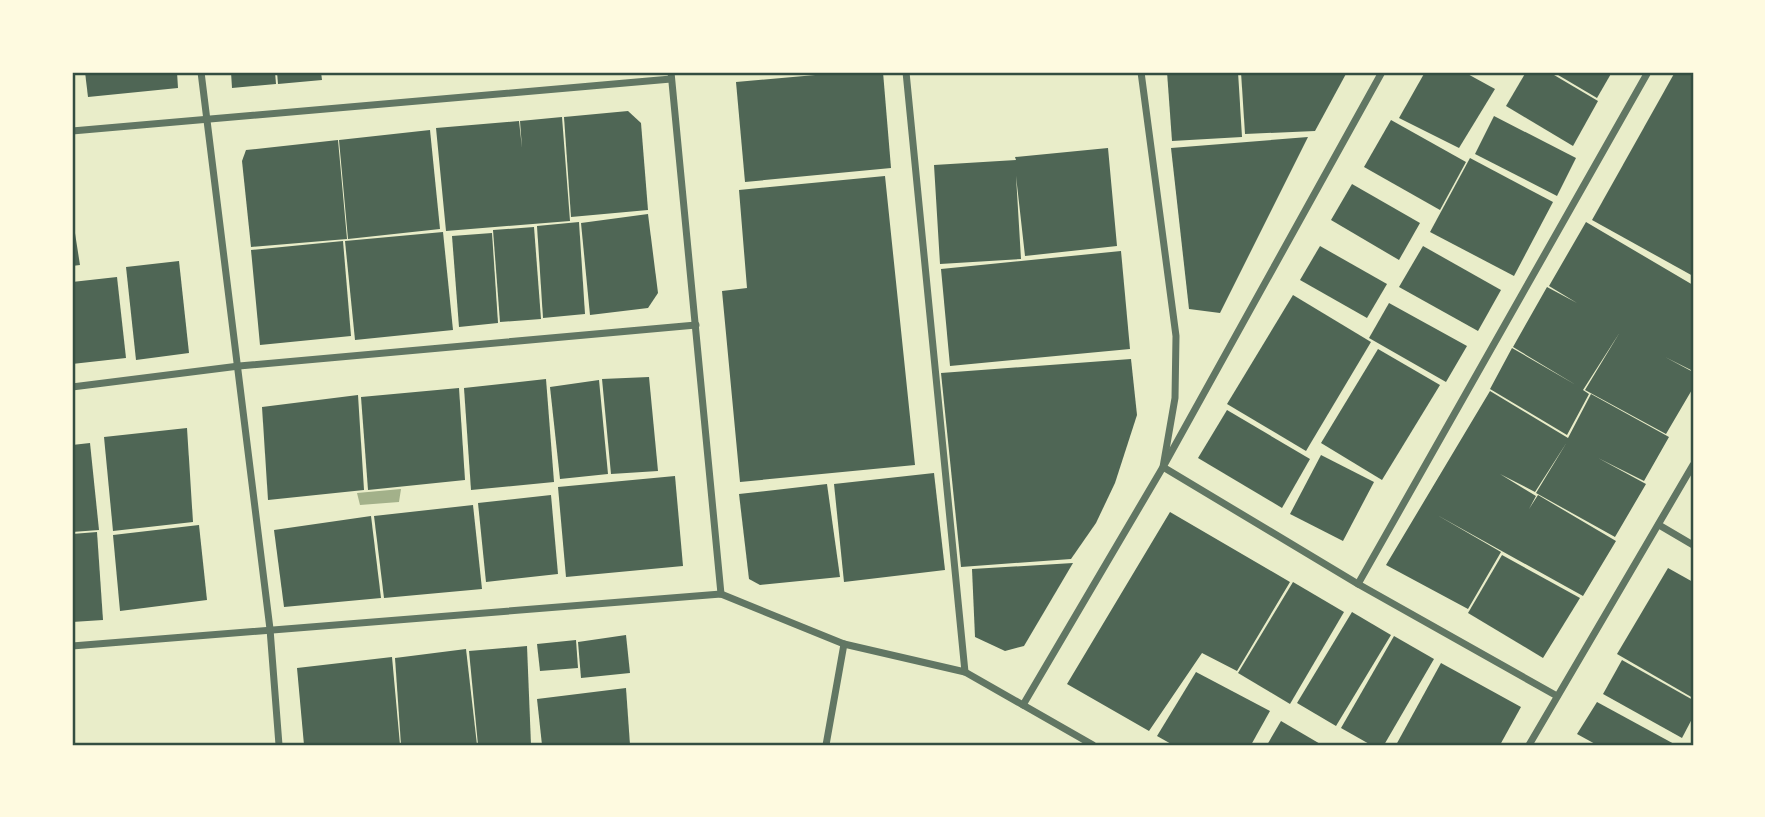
<svg xmlns="http://www.w3.org/2000/svg" width="1765" height="817" font-family="Poppins,sans-serif">
<rect width="100%" height="100%" fill="#e9edc9"/>
<path fill="#a3b18a" d="M401,489L399,502L360,505L357,493Z"/>
<g fill="#4f6655">
<path d="M85,72H177L178,88L88,97Z"/>
<path d="M231,72H275L276,84L232,88Z"/>
<path d="M277,72H321L322,80L278,84Z"/>
<path d="M849,72H883L891,168L745,182L736,82Z"/>
<path d="M1167,72H1238L1242,137L1172,141Z"/>
<path d="M1241,72H1347L1315,131L1245,134Z"/>
<path d="M1425,72H1464L1495,89L1459,148L1399,118Z"/>
<path d="M1526,72H1549L1598,101L1573,146L1506,106Z"/>
<path d="M1553,72H1612L1597,98Z"/>
<path d="M1675,72H1693V276L1592,220Z"/>
<path d="M628,111L641,123L648,210L571,217L564,117Z"/>
<path d="M1494,116L1576,158L1557,196L1475,154Z"/>
<path d="M562,117L570,221L446,231L436,128L519,121L522,148L520,121Z"/>
<path d="M1391,120L1466,162L1440,210L1364,167Z"/>
<path d="M430,130L440,229L348,239L339,140Z"/>
<path d="M1308,137L1220,313L1189,309L1171,148Z"/>
<path d="M338,140L347,239L251,247L242,161L246,150Z"/>
<path d="M1108,148L1117,246L1025,256L1016,176L1021,259L940,264L934,165L1016,160L1015,157Z"/>
<path d="M1470,158L1553,202L1514,276L1430,232Z"/>
<path d="M885,176L915,465L740,482L722,291L747,288L739,190Z"/>
<path d="M1352,184L1420,223L1399,260L1331,220Z"/>
<path d="M72,214L80,265L72,266Z"/>
<path d="M648,214L658,293L648,308L590,315L581,223Z"/>
<path d="M579,222L585,314L543,318L537,226Z"/>
<path d="M1586,222L1693,285V371L1665,357L1693,372V388L1666,434L1585,390L1620,332L1583,390L1589,394L1567,435L1490,389L1512,348L1576,385L1513,347L1547,287L1577,303L1549,286Z"/>
<path d="M534,227L541,319L500,322L493,230Z"/>
<path d="M443,232L453,330L355,340L345,241Z"/>
<path d="M492,233L498,323L459,327L452,236Z"/>
<path d="M343,241L351,336L260,345L251,250Z"/>
<path d="M1320,246L1387,284L1367,318L1300,280Z"/>
<path d="M1423,246L1501,290L1478,331L1399,287Z"/>
<path d="M1121,251L1130,349L950,366L941,269Z"/>
<path d="M179,261L189,353L136,360L126,267Z"/>
<path d="M117,277L126,358L72,364V282Z"/>
<path d="M1293,295L1371,342L1306,451L1227,404Z"/>
<path d="M1389,303L1467,346L1446,382L1369,338Z"/>
<path d="M1378,349L1440,385L1382,480L1321,443Z"/>
<path d="M1131,359L1137,415L1115,483L1096,523L1071,559L961,567L941,373Z"/>
<path d="M649,377L658,471L611,474L602,379Z"/>
<path d="M546,379L554,482L471,490L464,388Z"/>
<path d="M599,380L608,474L560,479L550,387Z"/>
<path d="M459,388L465,480L368,490L361,397Z"/>
<path d="M1490,391L1568,438L1591,394L1669,437L1644,481L1598,458L1646,484L1615,537L1536,493L1567,442L1535,492L1500,474L1536,496L1529,509L1538,495L1616,541L1583,596L1437,515L1501,552L1468,609L1386,565Z"/>
<path d="M358,395L364,490L268,500L262,407Z"/>
<path d="M1227,410L1310,459L1282,508L1198,458Z"/>
<path d="M187,428L193,522L113,531L104,437Z"/>
<path d="M90,443L99,530L72,532V445Z"/>
<path d="M1321,455L1374,482L1343,541L1290,514Z"/>
<path d="M934,473L945,570L844,582L834,484Z"/>
<path d="M675,476L683,566L566,577L558,487Z"/>
<path d="M827,484L840,577L760,585L749,579L739,494Z"/>
<path d="M551,495L558,574L486,582L478,503Z"/>
<path d="M473,505L482,589L384,598L374,516Z"/>
<path d="M1170,512L1290,582L1237,671L1202,653L1149,731L1067,684Z"/>
<path d="M371,516L381,598L284,607L274,530Z"/>
<path d="M199,525L207,600L120,611L113,535Z"/>
<path d="M97,532L103,620L72,622V534Z"/>
<path d="M1502,555L1580,598L1543,658L1468,613Z"/>
<path d="M1073,563L1024,646L1005,651L975,637L972,569Z"/>
<path d="M1668,568L1693,582V698L1617,654Z"/>
<path d="M1293,582L1344,612L1290,704L1238,673Z"/>
<path d="M1352,612L1391,635L1336,726L1297,703Z"/>
<path d="M626,635L630,673L581,678L578,642Z"/>
<path d="M1394,636L1434,659L1384,745H1371L1341,728Z"/>
<path d="M576,640L578,668L540,671L537,644Z"/>
<path d="M527,646L531,745H478L469,651Z"/>
<path d="M466,649L477,745H401L395,658Z"/>
<path d="M392,657L400,745H304L297,668Z"/>
<path d="M1622,660L1693,700V717L1682,738L1603,694Z"/>
<path d="M1441,663L1521,707L1500,745H1396Z"/>
<path d="M1196,672L1270,711L1251,745H1173L1157,736Z"/>
<path d="M626,688L630,745H542L537,699Z"/>
<path d="M1597,702L1676,745H1597L1577,734Z"/>
<path d="M1281,721L1322,745H1267Z"/>
</g>
<g fill="none" stroke-linecap="round" stroke-linejoin="round">
<g stroke="#617663" stroke-width="7">
<path d="M201,72L270,629L279,745"/>
<path d="M671,72L721,594"/>
<path d="M906,72L965,672"/>
<path d="M1141,72L1176,336L1175,398L1163,467L1358,584L1557,696"/>
<path d="M72,131L671,79"/>
<path d="M72,387L239,366L696,325"/>
<path d="M1659,525L1693,545"/>
<path d="M1358,584L1648,72"/>
<path d="M72,646L721,594L844,644L965,672L1093,745"/>
<path d="M1023,705L1163,467L1382,72"/>
<path d="M826,745L844,644"/>
<path d="M1529,745L1693,465"/>
</g>
</g>
<rect width="1765" height="817" fill="none" stroke="#fefae0" stroke-width="147"/>
<rect x="74" y="74" width="1618" height="670" fill="none" stroke="#344e41" stroke-width="2.5"/>
</svg>
